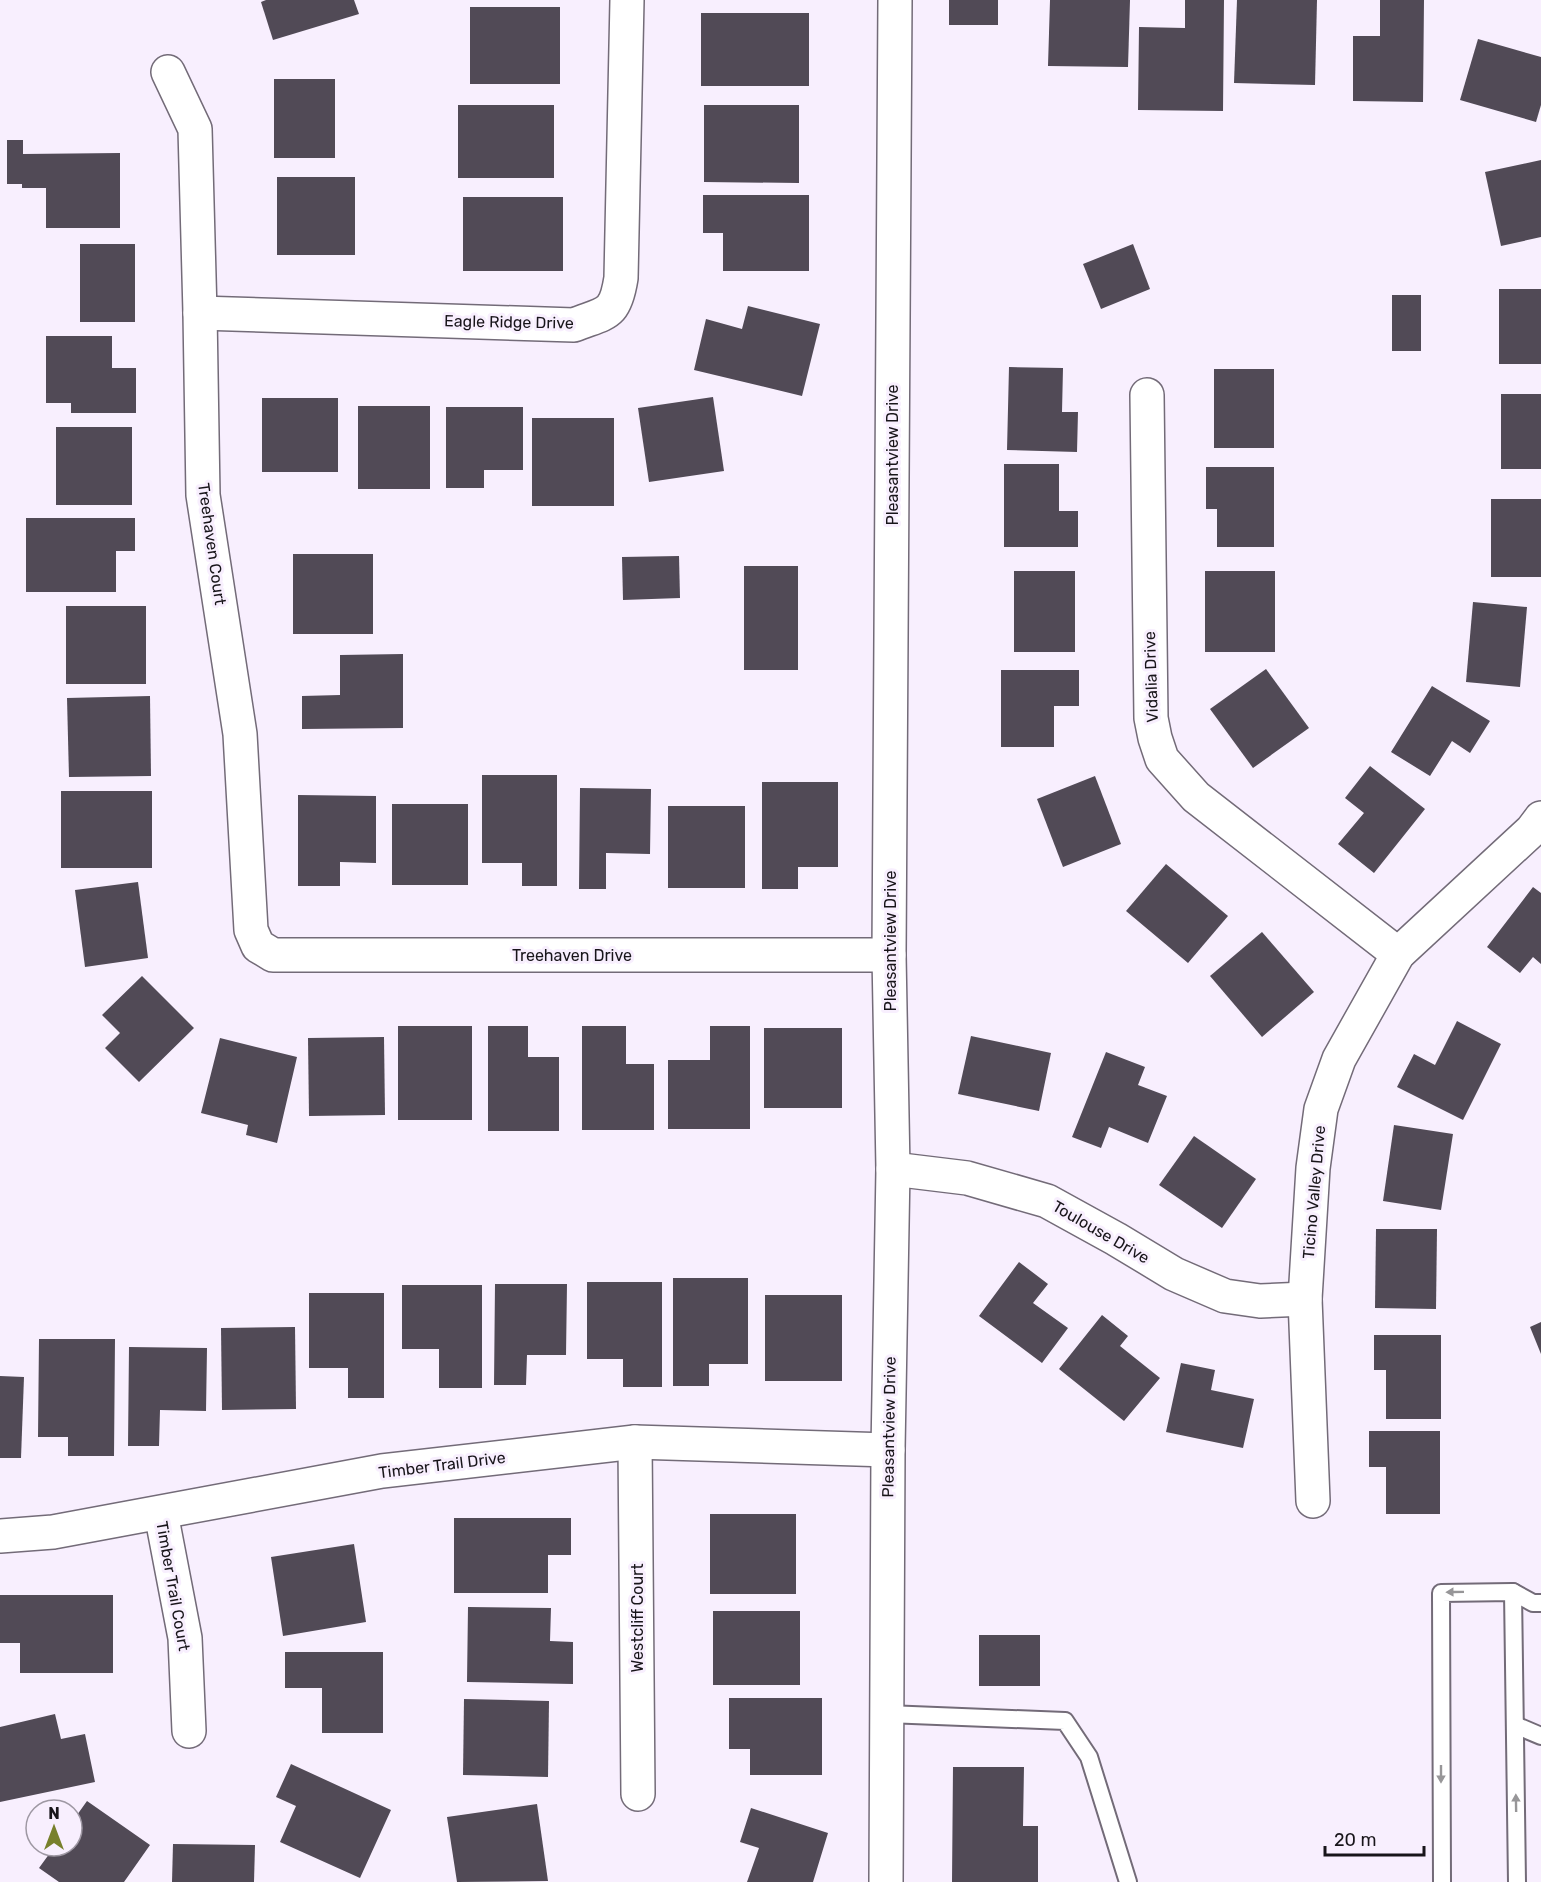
<svg xmlns="http://www.w3.org/2000/svg" width="1541" height="1882" font-family="Rubik,sans-serif">
<rect width="100%" height="100%" fill="#f8effe"/>
<g fill="#514a56">
<path d="M266,0H354L359,14L273,40L261,2Z"/>
<rect x="949" y="0" width="49" height="25"/>
<path d="M1050,0H1130L1128,67L1048,66Z"/>
<path d="M1185,0H1224L1223,111L1138,110L1139,27L1185,28Z"/>
<path d="M1237,0H1317L1315,85L1234,83Z"/>
<path d="M1380,0H1424L1423,102L1353,101V36H1380Z"/>
<rect x="470" y="7" width="90" height="77"/>
<rect x="701" y="13" width="108" height="73"/>
<path d="M1478,39L1541,57V105L1536,122L1460,100Z"/>
<rect x="274" y="79" width="61" height="79"/>
<rect x="458" y="105" width="96" height="73"/>
<path d="M704,105H799V183L704,182Z"/>
<path d="M7,140H23V154L120,153V228H46V188H22V184H7Z"/>
<path d="M1541,160V237L1501,246L1485,172Z"/>
<rect x="277" y="177" width="78" height="78"/>
<path d="M703,195H809V271H723V233H703Z"/>
<rect x="463" y="197" width="100" height="74"/>
<rect x="80" y="244" width="55" height="78"/>
<path d="M1133,244L1150,289L1101,309L1083,264Z"/>
<rect x="1499" y="289" width="42" height="75"/>
<rect x="1392" y="295" width="29" height="56"/>
<path d="M748,306L820,324L802,396L694,370L706,319L742,329Z"/>
<path d="M46,336H112V368H136V413H71V403H46Z"/>
<path d="M1009,367L1063,368L1062,412H1078L1077,452L1007,450Z"/>
<rect x="1214" y="369" width="60" height="79"/>
<rect x="1501" y="394" width="40" height="75"/>
<path d="M713,397L724,471L649,482L638,408Z"/>
<rect x="262" y="398" width="76" height="74"/>
<rect x="358" y="406" width="72" height="83"/>
<path d="M446,407H523V470H484V488H446Z"/>
<rect x="532" y="418" width="82" height="88"/>
<rect x="56" y="427" width="76" height="78"/>
<path d="M1004,464H1059V511H1078V547H1004Z"/>
<path d="M1206,467H1274V547H1217V509H1206Z"/>
<rect x="1491" y="499" width="50" height="78"/>
<path d="M26,518H135V551H116V592H26Z"/>
<rect x="293" y="554" width="80" height="80"/>
<path d="M679,556L680,598L623,600L622,557Z"/>
<rect x="744" y="566" width="54" height="104"/>
<rect x="1014" y="571" width="61" height="81"/>
<rect x="1205" y="571" width="70" height="81"/>
<path d="M1473,602L1527,607L1520,687L1466,682Z"/>
<rect x="66" y="606" width="80" height="78"/>
<path d="M403,654V728L302,729V696L340,695V655Z"/>
<path d="M1266,669L1309,728L1253,768L1210,709Z"/>
<path d="M1001,670H1079V706H1054V747H1001Z"/>
<path d="M1432,686L1490,721L1470,753L1452,741L1430,776L1391,752Z"/>
<path d="M150,696L151,776L69,777L67,698Z"/>
<path d="M1370,766L1425,809L1374,873L1338,844L1364,813L1345,798Z"/>
<path d="M482,775H557V886H522V863H482Z"/>
<path d="M1095,776L1121,844L1063,867L1037,799Z"/>
<path d="M762,782H838V867H798V889H762Z"/>
<path d="M580,788L651,789L650,854L606,853V889H579Z"/>
<rect x="61" y="791" width="91" height="77"/>
<path d="M298,795L376,796V863L340,862V886H298Z"/>
<rect x="392" y="804" width="76" height="81"/>
<rect x="668" y="806" width="77" height="82"/>
<path d="M1166,864L1228,916L1188,963L1126,911Z"/>
<path d="M138,882L148,958L85,967L75,890Z"/>
<path d="M1533,887L1541,893V964L1533,957L1520,973L1487,947Z"/>
<path d="M1262,932L1314,992L1262,1037L1210,976Z"/>
<path d="M142,976L194,1028L139,1082L105,1048L120,1033L102,1015Z"/>
<path d="M1457,1021L1501,1044L1463,1120L1397,1087L1414,1054L1435,1065Z"/>
<rect x="398" y="1026" width="74" height="94"/>
<path d="M488,1026H528V1057H559V1131H488Z"/>
<path d="M582,1026H626V1064H654V1130H582Z"/>
<path d="M710,1026H750V1129H668V1060H710Z"/>
<rect x="764" y="1028" width="78" height="80"/>
<path d="M971,1036L1051,1053L1039,1111L958,1094Z"/>
<path d="M384,1037L385,1115L309,1116L308,1038Z"/>
<path d="M220,1038L297,1057L277,1143L246,1135L248,1125L201,1113Z"/>
<path d="M1106,1052L1145,1067L1138,1085L1167,1096L1148,1143L1109,1127L1101,1148L1072,1137Z"/>
<path d="M1394,1125L1453,1134L1441,1210L1383,1201Z"/>
<path d="M1194,1136L1256,1179L1222,1228L1159,1185Z"/>
<path d="M1376,1229H1437L1436,1309L1375,1308Z"/>
<path d="M1019,1262L1048,1284L1033,1303L1068,1328L1042,1363L979,1316Z"/>
<path d="M673,1278H748V1364H709V1386H673Z"/>
<path d="M587,1282H662V1387H623V1359H587Z"/>
<path d="M495,1284H567L566,1355H527L526,1385H494Z"/>
<path d="M402,1285H482V1388H439V1349H402Z"/>
<path d="M309,1293H384V1398H348V1368H309Z"/>
<rect x="765" y="1295" width="77" height="86"/>
<path d="M1102,1315L1128,1336L1120,1346L1160,1378L1124,1421L1059,1369Z"/>
<path d="M1541,1322V1354L1530,1327Z"/>
<path d="M295,1327L296,1409L222,1410L221,1328Z"/>
<path d="M1374,1335H1441V1419H1386V1370H1374Z"/>
<path d="M39,1339H115L114,1456H68V1437H38Z"/>
<path d="M129,1347L207,1348L206,1411L160,1410L159,1446H128Z"/>
<path d="M1181,1363L1215,1370L1211,1390L1254,1399L1243,1448L1166,1432Z"/>
<path d="M0,1376L24,1377L21,1458H0Z"/>
<path d="M1369,1431H1440V1514H1386V1467H1369Z"/>
<rect x="710" y="1514" width="86" height="80"/>
<path d="M454,1518H571V1555H548V1593H454Z"/>
<path d="M354,1544L366,1622L283,1636L271,1557Z"/>
<path d="M0,1595H113V1673H20V1643H0Z"/>
<path d="M468,1607L551,1608L550,1641L573,1642V1684L467,1682Z"/>
<rect x="713" y="1611" width="87" height="74"/>
<rect x="979" y="1635" width="61" height="51"/>
<path d="M285,1652H383V1733H322V1688H285Z"/>
<path d="M729,1698H822V1775H750V1749H729Z"/>
<path d="M464,1699L549,1701L548,1777L463,1775Z"/>
<path d="M55,1714L61,1739L85,1734L95,1782L0,1802V1727Z"/>
<path d="M291,1764L391,1810L360,1878L280,1842L296,1806L276,1797Z"/>
<path d="M953,1767H1024L1023,1826H1038V1882H952Z"/>
<path d="M87,1801L150,1845L124,1882H59L39,1868L55,1846H72V1822Z"/>
<path d="M537,1804L548,1881L457,1882L447,1817Z"/>
<path d="M751,1808L828,1833L813,1882H747L759,1848L740,1842Z"/>
<path d="M173,1844L255,1845L254,1882H172Z"/>
</g>
<g fill="none" stroke-linecap="round" stroke-linejoin="round">
<g stroke="#736b78" stroke-width="20">
<g id="lane">
<path d="M1513,1592L1517,1882"/>
<path d="M887,1714L1065,1721L1089,1757L1128,1882"/>
<path d="M1515,1725L1541,1736"/>
<path d="M1442,1882L1441,1593L1513,1592L1533,1603H1541"/>
</g>
</g>
<g stroke="#736b78" stroke-width="36">
<g id="street">
<path d="M168,72L195,129L200,313L203,495L240,734L251,930L258,946L273,955H889"/>
<path d="M200,313L574,325C607,312 615,316 621,278L627,0"/>
<path d="M1147,395L1151,718L1155,738L1162,759L1196,797L1398,954"/>
<path d="M893,1169L967,1178L1047,1201L1116,1239L1174,1274L1225,1296L1260,1301L1305,1299"/>
<path d="M635,1442L638,1794"/>
<path d="M1313,1501L1305,1299L1313,1168L1321,1109L1339,1059L1398,954L1532,830L1541,818"/>
<path d="M161,1513L185,1638L189,1731"/>
<path d="M0,1536L53,1532L382,1471L635,1442L888,1450"/>
<path d="M886,1882L888,1450L893,1169L889,955L895,0"/>
</g>
</g>
<use href="#lane" stroke="#fff" stroke-width="16"/>
<use href="#street" stroke="#fff" stroke-width="33"/>
</g>
<defs><path id="oneway-solid" d="M-6-.8H1V-3.2L6.5 0L1 3.2V.8H-6Z" transform="scale(1.5)"/></defs>
<g fill="#979698">
<use href="#oneway-solid" transform="translate(1455 1592) rotate(179)"/>
<use href="#oneway-solid" transform="translate(1441 1774) rotate(90)"/>
<use href="#oneway-solid" transform="translate(1516 1803) rotate(-91)"/>
</g>
<g text-anchor="middle" dominant-baseline="central" stroke-width="6" stroke-linejoin="round" paint-order="stroke">
<g font-size="16" fill="#18151a" stroke="#f8effe">
<text transform="translate(509 322) rotate(1)">Eagle Ridge Drive</text>
<text transform="translate(892 455) rotate(-90)">Pleasantview Drive</text>
<text transform="translate(212 544) rotate(82)">Treehaven Court</text>
<text transform="translate(1151 677) rotate(-92)">Vidalia Drive</text>
<text transform="translate(890 941) rotate(-90)">Pleasantview Drive</text>
<text x="572" y="955">Treehaven Drive</text>
<text transform="translate(1314 1192) rotate(-85)">Ticino Valley Drive</text>
<text transform="translate(1101 1232) rotate(30)">Toulouse Drive</text>
<text transform="translate(889 1427) rotate(-89)">Pleasantview Drive</text>
<text transform="translate(442 1465) rotate(-7)">Timber Trail Drive</text>
<text transform="translate(173 1586) rotate(80)">Timber Trail Court</text>
<text transform="translate(637 1618) rotate(-90)">Westcliff Court</text>
</g>
</g>
<g transform="translate(54 1828)"><circle r="28" fill="#f8effe" stroke="#9e98a3" stroke-width="1.5"/>
<path d="M0-4.5L10 22L0 15L-10 22Z" fill="#78802c"/>
<text y="-9" font-size="16" font-weight="bold" text-anchor="middle" fill="#18151a">N</text>
</g>
<path d="M1325 1846v9h99v-9" fill="none" stroke="#18151a" stroke-width="3"/>
<text x="1334" y="1846" font-size="18" fill="#18151a" stroke="#f8effe" stroke-width="4.5" paint-order="stroke">20 m</text>
</svg>
